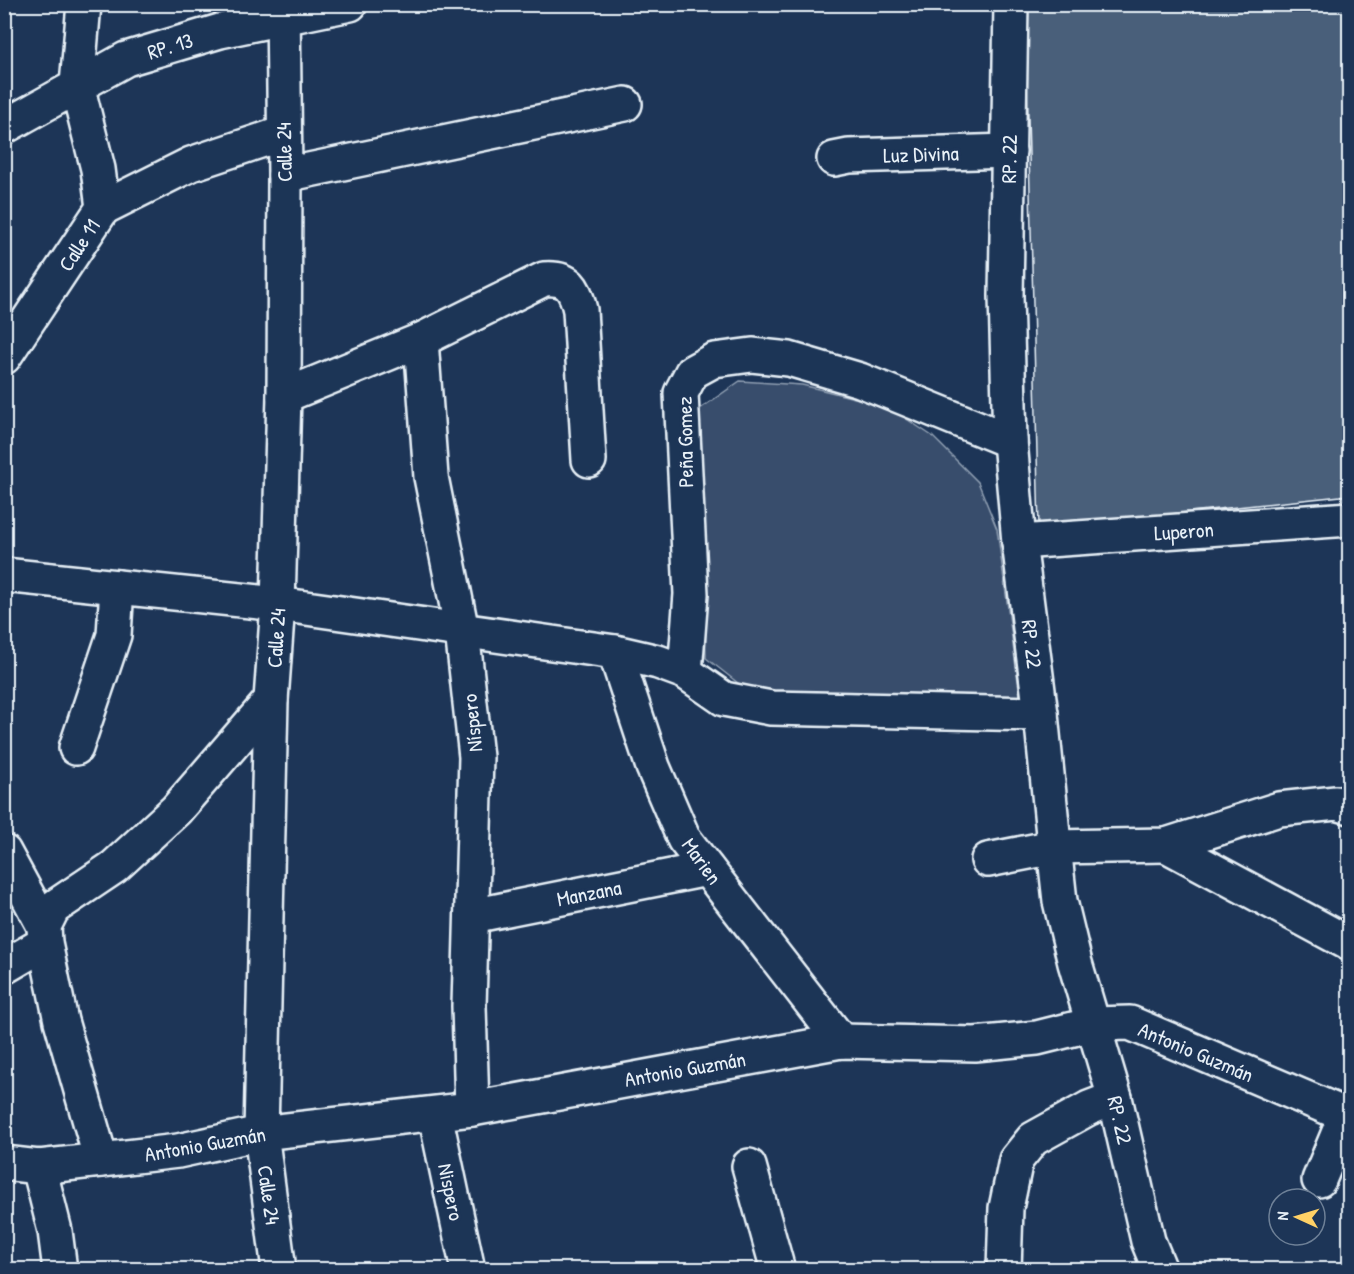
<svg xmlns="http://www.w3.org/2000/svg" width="1354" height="1274" font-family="'Patrick Hand',sans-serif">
<rect width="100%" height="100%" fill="#1d3557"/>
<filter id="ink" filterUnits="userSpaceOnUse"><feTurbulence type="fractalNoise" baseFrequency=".0167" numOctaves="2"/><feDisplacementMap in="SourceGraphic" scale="12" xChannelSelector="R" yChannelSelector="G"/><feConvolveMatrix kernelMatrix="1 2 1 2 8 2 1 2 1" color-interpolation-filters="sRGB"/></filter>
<g filter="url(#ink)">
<path fill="#374d6c" stroke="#909fb2" stroke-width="1.5" d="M740,381L802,385L887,406L932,436L978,482L997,529L1021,703L756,697L706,658L700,409Z"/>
<path fill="#495e7a" stroke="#e8f1f8" stroke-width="1.5" d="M1025,4H1350V495L1039,528Z"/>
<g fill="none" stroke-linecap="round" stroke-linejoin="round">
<g stroke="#e8f1f8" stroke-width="38">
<g id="minor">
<path d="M1011,4L1006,296L1010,441L1019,542L1041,714L1057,874L1060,901L1075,963L1115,1098L1148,1241L1160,1270"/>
<path d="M4,127L126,59L220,31L350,4"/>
<path d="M834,159L849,156L1009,151"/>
<path d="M285,175L625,104"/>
<path d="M103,208L191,164L284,133"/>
<path d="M421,340L431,477L462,631L476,757L469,1006L472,1109"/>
<path d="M4,357L103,208L98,169L77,85L84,4"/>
<path d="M284,396L421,340L544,279C569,277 575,288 580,310L589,460"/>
<path d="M1019,542L1350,519"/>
<path d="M4,575L278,604L615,652L658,662L685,672L724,699L771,708L1041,714"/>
<path d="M615,652L653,767L684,839L841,1041"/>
<path d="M685,672L691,594L681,393L692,372L714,360L752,355L789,359L860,380L1010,441"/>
<path d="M76,748L114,635L117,587"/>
<path d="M1166,845L1350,944"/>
<path d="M4,852L44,926"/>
<path d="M988,860L1054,847L1166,845L1279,809L1336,803L1350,807"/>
<path d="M472,916L707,869"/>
<path d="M4,967L45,943"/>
<path d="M435,1114L468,1270"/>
<path d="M101,1160L61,1021L45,943L44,926L53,908L114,867L176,810L271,700"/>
<path d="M4,1163L39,1167L101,1160L178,1151L261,1133L472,1109L841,1041L975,1044L1037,1038L1093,1024L1130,1023L1350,1117"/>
<path d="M749,1166L778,1270"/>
<path d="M39,1167L55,1231L60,1270"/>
<path d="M1319,1180L1346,1115"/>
<path d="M279,1270L261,1133L271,700L278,604L284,396L285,175L283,4"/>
<path d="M1004,1270L1006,1208L1016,1160L1033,1139L1089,1108L1115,1098"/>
</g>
</g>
<use href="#minor" stroke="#1d3557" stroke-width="33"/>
</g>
</g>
<g text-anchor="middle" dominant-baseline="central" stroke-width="6" stroke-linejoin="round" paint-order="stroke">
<g font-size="21" fill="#e8f1f8" stroke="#1d3557">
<text transform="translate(170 46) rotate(-17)">RP. 13</text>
<text transform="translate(284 152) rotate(-91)">Calle 24</text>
<text transform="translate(921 154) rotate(-2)">Luz Divina</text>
<text transform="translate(1009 159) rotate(-89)">RP. 22</text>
<text transform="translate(79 245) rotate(-57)">Calle 11</text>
<text transform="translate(685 442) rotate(-91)">Peña Gomez</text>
<text transform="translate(1184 531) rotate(-4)">Luperon</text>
<text transform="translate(276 638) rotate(-86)">Calle 24</text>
<text transform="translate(1032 644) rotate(83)">RP. 22</text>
<text transform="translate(472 723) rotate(-96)">Níspero</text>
<text transform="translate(702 861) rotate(54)">Marien</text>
<text transform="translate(589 893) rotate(-11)">Manzana</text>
<text transform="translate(1196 1052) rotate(23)">Antonio Guzmán</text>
<text transform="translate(685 1069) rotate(-10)">Antonio Guzmán</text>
<text transform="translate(1120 1120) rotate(77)">RP. 22</text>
<text transform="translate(205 1144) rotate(-10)">Antonio Guzmán</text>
<text transform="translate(451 1192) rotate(78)">Nispero</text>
<text transform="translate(269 1195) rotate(82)">Calle 24</text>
</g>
</g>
<rect width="1354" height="1274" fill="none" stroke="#1d3557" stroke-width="24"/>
<rect x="12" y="12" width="1330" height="1250" fill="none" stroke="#e8f1f8" stroke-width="2" filter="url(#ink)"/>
<g transform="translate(1297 1217) rotate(274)"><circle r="28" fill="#1d3557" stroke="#6e8097" stroke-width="1.5"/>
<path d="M0-4.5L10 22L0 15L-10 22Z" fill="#ffd166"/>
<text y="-9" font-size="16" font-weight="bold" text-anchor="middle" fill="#e8f1f8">N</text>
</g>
</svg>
